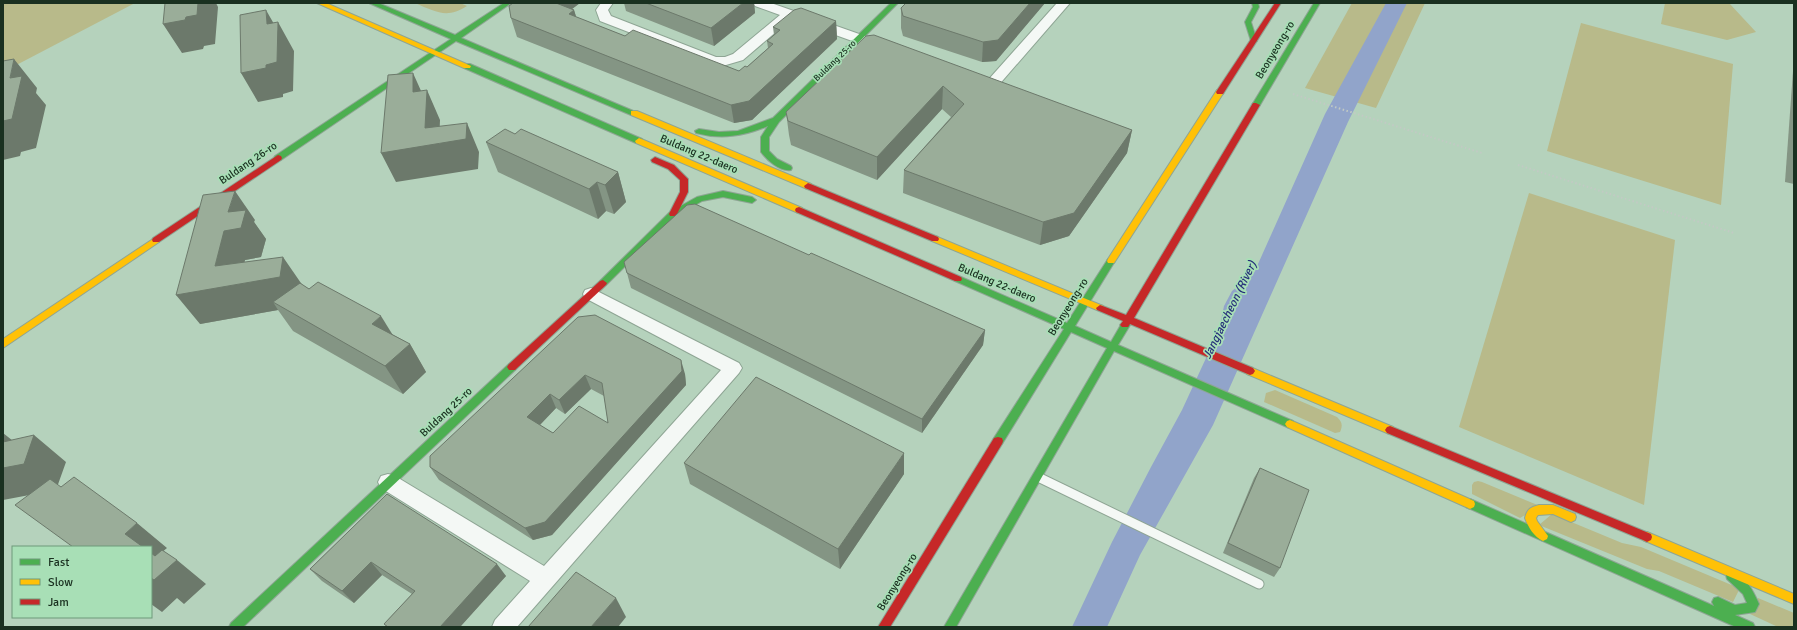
<svg xmlns="http://www.w3.org/2000/svg" width="1797" height="630" font-family="Signika,sans-serif">
<rect width="100%" height="100%" fill="#b5d2bc"/>
<g fill="#b8ba8a">
<path d="M3,3H135L3,72Z"/>
<path d="M415,3H460L467,6C447,19 436,12 415,3Z"/>
<path d="M1352,3H1425L1376,108L1305,88Z"/>
<path d="M1665,3H1729L1756,32L1727,40L1661,24Z"/>
<path d="M1581,23L1733,64L1721,205L1547,151Z"/>
<path d="M1529,193L1675,240L1644,505L1459,427Z"/>
<path d="M1275,390L1337,417C1342,422 1343,425 1340,432L1335,433L1264,402L1266,393Z"/>
<path d="M1478,481L1482,482L1540,506L1520,518L1472,494V485L1474,482Z"/>
<path d="M1552,514L1622,543L1641,547L1734,586L1739,590L1733,602L1659,571L1647,569L1539,525Z"/>
<path d="M1758,598L1794,613V627H1778L1750,614Z"/>
</g>
<path fill="#91a4ca" d="M1386,3H1407L1348,122L1213,425L1140,555L1107,627H1072L1112,542L1151,467L1182,410L1219,330L1224,306L1232,291L1254,273L1325,114Z"/>
<g fill="none" stroke-linecap="round" stroke-linejoin="round">
<g stroke="#8ea594" stroke-width="11">
<path id="lane" d="M1038,477L1259,584"/>
</g>
<g stroke="#8ea594" stroke-width="2">
<g id="street">
<path d="M601,3H613L608,10L611,16L716,57H725L733,54L780,15L755,6L753,3H771L879,41L881,44L879,47H869L791,19L743,60L726,65H714L600,21L596,10Z"/>
<path d="M1057,3H1070L997,87L992,88L971,82L969,79L971,76L976,75L989,79Z"/>
<path d="M591,288L739,363L742,368L739,373L517,627H492L495,620L530,581L381,488L378,482L381,476L388,474L395,476L544,566L721,370L585,298L583,294L585,290Z"/>
</g>
</g>
<g stroke="#8ea594" stroke-width="2">
<g id="fast">
<path d="M369,3H378L455,35L504,3H511L461,38L638,113L637,115H631L456,41L281,160H275L274,158L275,156L451,39Z"/>
<path d="M891,3H898L779,122L769,137V151L777,159L791,166L792,168L791,170C780,172 767,160 761,152V137L768,126C744,136 722,140 696,133L695,131L699,129L719,132L738,131L773,118Z"/>
<path d="M1252,3H1258L1259,7L1251,22L1257,41L1254,43L1251,41L1245,22L1253,7Z"/>
<path d="M1314,3H1320L1260,105L1256,107H1253L1252,105Z"/>
<path d="M464,64H470L642,139L643,141L642,143H636L464,68Z"/>
<path d="M723,191L752,197L756,200L752,203L723,197L702,201L676,216L606,285H600L599,283L600,281L670,212L697,197Z"/>
<path d="M1111,258L1115,261L1075,326L1111,342L1122,323H1128L1130,325L1118,345L1293,421L1295,424L1293,427L1290,428L1287,427L1114,351L956,627H944L1107,348L1071,332L1002,444L998,445L994,444L993,441L994,438L1064,329L955,281L954,279L955,277H961L1067,323L1108,259Z"/>
<path d="M512,363L515,364L517,367L515,370L243,627H229L231,623L509,364Z"/>
<path d="M1470,499L1723,610L1714,606L1712,602L1714,598L1718,597L1735,605L1747,603L1743,594L1727,579L1726,575L1727,571L1731,570C1746,576 1753,591 1759,604L1755,612L1735,615L1753,623L1755,627H1736L1466,507L1465,504L1466,501Z"/>
</g>
</g>
<g stroke="#8ea594" stroke-width="2">
<g id="slow">
<path d="M317,3H326L471,66L470,68H464Z"/>
<path d="M1217,90H1220L1224,92L1114,263H1108L1107,261L1108,259Z"/>
<path d="M631,111H637L811,184L812,186L808,189L805,188L631,115Z"/>
<path d="M639,138L802,208L803,210L799,213L796,212L636,143L635,141Z"/>
<path d="M935,236L1103,306L1104,308L1103,310H1097L932,241L931,239L932,237Z"/>
<path d="M156,237L160,240L159,242L3,348V339Z"/>
<path d="M1250,367L1393,427L1395,430L1393,433L1390,434L1387,433L1247,374L1245,371L1247,368Z"/>
<path d="M1290,420L1474,501L1475,504L1474,507L1470,509L1466,507L1287,427L1285,424L1287,421Z"/>
<path d="M1539,505H1553L1575,514L1576,517L1575,520L1571,522L1553,514L1538,515L1536,518L1537,521L1548,536L1547,539L1543,541C1534,537 1528,527 1525,518C1527,509 1531,507 1539,505Z"/>
<path d="M1647,532L1794,594V604L1643,540L1642,537L1643,534Z"/>
</g>
</g>
<g stroke="#8ea594" stroke-width="2">
<g id="jam">
<path d="M1275,3H1281L1223,94H1217L1216,92Z"/>
<path d="M1253,103H1256L1260,105L1134,318L1253,368L1255,371L1253,374L1250,375L1130,324L1128,327H1122L1120,325L1123,321L1097,310L1096,308L1100,305L1126,315Z"/>
<path d="M278,155L281,156L282,158L281,160L159,242H153L152,240L153,238Z"/>
<path d="M655,157L674,165L688,179V192L676,216H670L669,214L680,192V180L668,169L652,162L651,160Z"/>
<path d="M808,183L938,237L939,239L938,241H932L805,188L804,186Z"/>
<path d="M799,207L961,277L962,279L961,281H955L796,212L795,210L796,208Z"/>
<path d="M603,280L607,283L606,285L515,370H509L507,367L509,364L600,281Z"/>
<path d="M1390,426L1651,534L1652,537L1651,540L1647,542L1643,540L1387,433L1385,430L1387,427Z"/>
<path d="M998,437L1002,438L1003,441L1002,444L890,627H878L994,438Z"/>
</g>
</g>
<g stroke="#c2cac4" stroke-width="2" stroke-dasharray="1.5 2.5" stroke-linecap="butt">
<path d="M1293,94L1482,153"/>
<path d="M1518,165L1734,233"/>
</g>
<use href="#lane" stroke="#f4f8f5" stroke-width="9"/>
<use href="#street" fill="#f4f8f5" fill-rule="evenodd"/>
<use href="#fast" fill="#4caf50" fill-rule="evenodd"/>
<use href="#slow" fill="#ffc107" fill-rule="evenodd"/>
<use href="#jam" fill="#c62828" fill-rule="evenodd"/>
</g>
<g fill="#849584" fill-rule="evenodd">
<path d="M513,3H580L572,9L574,10L576,17L625,36L739,71L747,67L768,48L767,41L774,35L773,27L836,21L837,39L752,120L734,123L517,37L511,18Z"/>
<path d="M624,3H754L755,13L714,46L626,11Z"/>
<path d="M1045,3L996,61L982,62L903,36L901,28V8Z"/>
<path d="M866,36L1132,130L1127,153L1069,236L1040,245L903,193L904,170L951,117L942,109L877,180L791,145L789,135L786,112Z"/>
<path d="M1794,69V184L1785,182L1793,71Z"/>
<path d="M515,134L618,172L626,202L614,214L606,211L598,219L498,172L486,142Z"/>
<path d="M255,220L254,222L266,239L261,257L245,260L244,262L302,285L410,344L426,372L403,394L293,331L278,310L200,324Z"/>
<path d="M809,255L985,330L983,345L922,433L631,288L627,273Z"/>
<path d="M578,317L685,374L686,385L552,535L533,540L439,480L430,467ZM591,389L604,396L608,423L553,433L540,425L556,408L565,414Z"/>
<path d="M684,463L904,474L840,569L690,484Z"/>
<path d="M1260,468L1280,568L1274,577L1223,553L1254,478Z"/>
<path d="M387,494L506,576L460,627H387L384,624L412,594L382,575L354,603L322,581L310,569Z"/>
</g>
<g fill="#6c796b">
<path d="M198,3H216L218,7L215,44L204,46L203,49L182,53L163,24L186,17Z"/>
<path d="M552,3H580L557,20Z"/>
<path d="M743,3H754L755,13L714,46L711,28Z"/>
<path d="M1030,3H1045L996,61L982,62L983,42Z"/>
<path d="M266,10L278,31V22L294,51L293,91L283,94V97L258,102L241,73L266,65L267,24Z"/>
<path d="M574,10L580,29L569,14Z"/>
<path d="M836,21L837,39L752,120L734,123L731,105Z"/>
<path d="M14,59L37,88L36,93L46,105L36,148L21,152L20,156L3,160V121L10,78Z"/>
<path d="M413,73L426,102L427,90L440,120L439,144L467,123L479,152L478,169L396,182L381,153L425,128L413,92Z"/>
<path d="M943,86L942,109L877,180V157Z"/>
<path d="M1132,130L1127,153L1069,236L1040,245L1043,222Z"/>
<path d="M618,172L626,202L614,214L605,185Z"/>
<path d="M597,182L606,211L598,219L589,189Z"/>
<path d="M235,191L255,220L254,222L266,239L261,257L245,260L240,284L283,257L303,286L273,302L278,310L200,324L176,295L215,266L228,212Z"/>
<path d="M381,316L399,345L372,324Z"/>
<path d="M985,330L983,345L922,433V419Z"/>
<path d="M410,344L426,372L403,394L385,366Z"/>
<path d="M681,360L685,374L686,385L552,535L533,540L525,528Z"/>
<path d="M585,375L591,389L565,414L559,400Z"/>
<path d="M550,394L556,408L534,431L527,417Z"/>
<path d="M3,433L27,452L34,435L66,462L56,490L3,500Z"/>
<path d="M904,453V474L840,569L838,549Z"/>
<path d="M137,523L167,548L155,558L151,555V547H141L125,534Z"/>
<path d="M177,560L206,584L184,604L177,598L162,612L151,604V578Z"/>
<path d="M371,562L382,575L354,603L342,591Z"/>
<path d="M497,564L506,576L460,627H440Z"/>
<path d="M616,598L626,617L618,627H591Z"/>
</g>
<g fill="#9aad99" stroke="#6c796b" fill-rule="evenodd">
<path d="M165,3H198L197,15L186,17L185,20L163,24Z"/>
<path d="M513,3H556L574,10L569,14L625,36L633,30L739,71L745,66L747,67L773,44L767,41L780,30L773,27L794,10L801,8L836,21L749,101L731,105L511,18L509,6Z"/>
<path d="M646,3H743L711,28Z"/>
<path d="M906,3H1030L998,40L983,42L903,16L901,8Z"/>
<path d="M266,10L267,24L278,22L277,62L266,65V68L241,73L240,15Z"/>
<path d="M874,35L1132,130L1074,213L1043,222L904,170L964,104L943,86L877,157L788,121L786,112L866,36Z"/>
<path d="M14,59L10,78L22,76L12,119L3,121V61Z"/>
<path d="M413,73V92L427,90L425,128L467,123L466,139L381,153L388,75Z"/>
<path d="M505,129L515,134L521,129L618,172L605,185L597,182L589,189L486,142Z"/>
<path d="M235,191L228,212L246,210L241,228L224,231L215,266L283,257L280,277L176,295L203,195Z"/>
<path d="M695,204L809,255L811,253L985,330L922,419L627,273L624,262L687,205Z"/>
<path d="M318,282L381,316L372,324L410,344L385,366L273,302L300,283L309,289Z"/>
<path d="M595,315L681,360L682,371L545,522L525,528L430,467V456L578,317ZM585,375L602,383L608,423L579,406L553,433L527,417L550,394L559,400Z"/>
<path d="M756,377L904,453L838,549L684,463Z"/>
<path d="M34,435L24,464L3,468V442Z"/>
<path d="M1260,468L1309,490L1280,568L1228,543Z"/>
<path d="M74,477L137,523L125,534L143,547H73L15,505L50,479L61,487Z"/>
<path d="M387,494L497,564L440,627H388L384,624L415,591L371,562L342,591L310,569Z"/>
<path d="M162,550L177,560L154,580L151,578V553L155,556Z"/>
<path d="M576,572L616,598L591,627H528Z"/>
</g>
<g text-anchor="middle" dominant-baseline="central" stroke-width="3.5" stroke-linejoin="round" paint-order="stroke">
<g font-size="9" fill="#1a3020" stroke="#a8dfb6">
<text transform="translate(835 61) rotate(-44)">Buldang 25-ro</text>
</g>
<g font-size="11" fill="#1a3020" stroke="#a8dfb6">
<text transform="translate(1275 50) rotate(-59)">Beonyeong-ro</text>
<text transform="translate(699 154) rotate(23)">Buldang 22-daero</text>
<text transform="translate(248 163) rotate(-34)">Buldang 26-ro</text>
<text transform="translate(997 283) rotate(23)">Buldang 22-daero</text>
<text transform="translate(1068 307) rotate(-58)">Beonyeong-ro</text>
<text transform="translate(446 412) rotate(-43)">Buldang 25-ro</text>
<text transform="translate(897 582) rotate(-58)">Beonyeong-ro</text>
</g>
<g font-size="12" font-style="italic" fill="#26307a" stroke="#a8dfb6">
<text transform="translate(1230 310) rotate(-64)">Jangjaecheon (River)</text>
</g>
</g>
<rect width="1797" height="630" fill="none" stroke="#1a3020" stroke-width="8"/>
<rect x="12" y="546" width="140" height="72" fill="#a8dfb6" stroke="#6f997a"/>
<rect x="20" y="559" width="20" height="6" fill="#4caf50" stroke="#6f997a"/>
<text x="48" y="566" font-size="12" fill="#1a3020">Fast</text>
<rect x="20" y="579" width="20" height="6" fill="#ffc107" stroke="#6f997a"/>
<text x="48" y="586" font-size="12" fill="#1a3020">Slow</text>
<rect x="20" y="599" width="20" height="6" fill="#c62828" stroke="#6f997a"/>
<text x="48" y="606" font-size="12" fill="#1a3020">Jam</text>
</svg>
